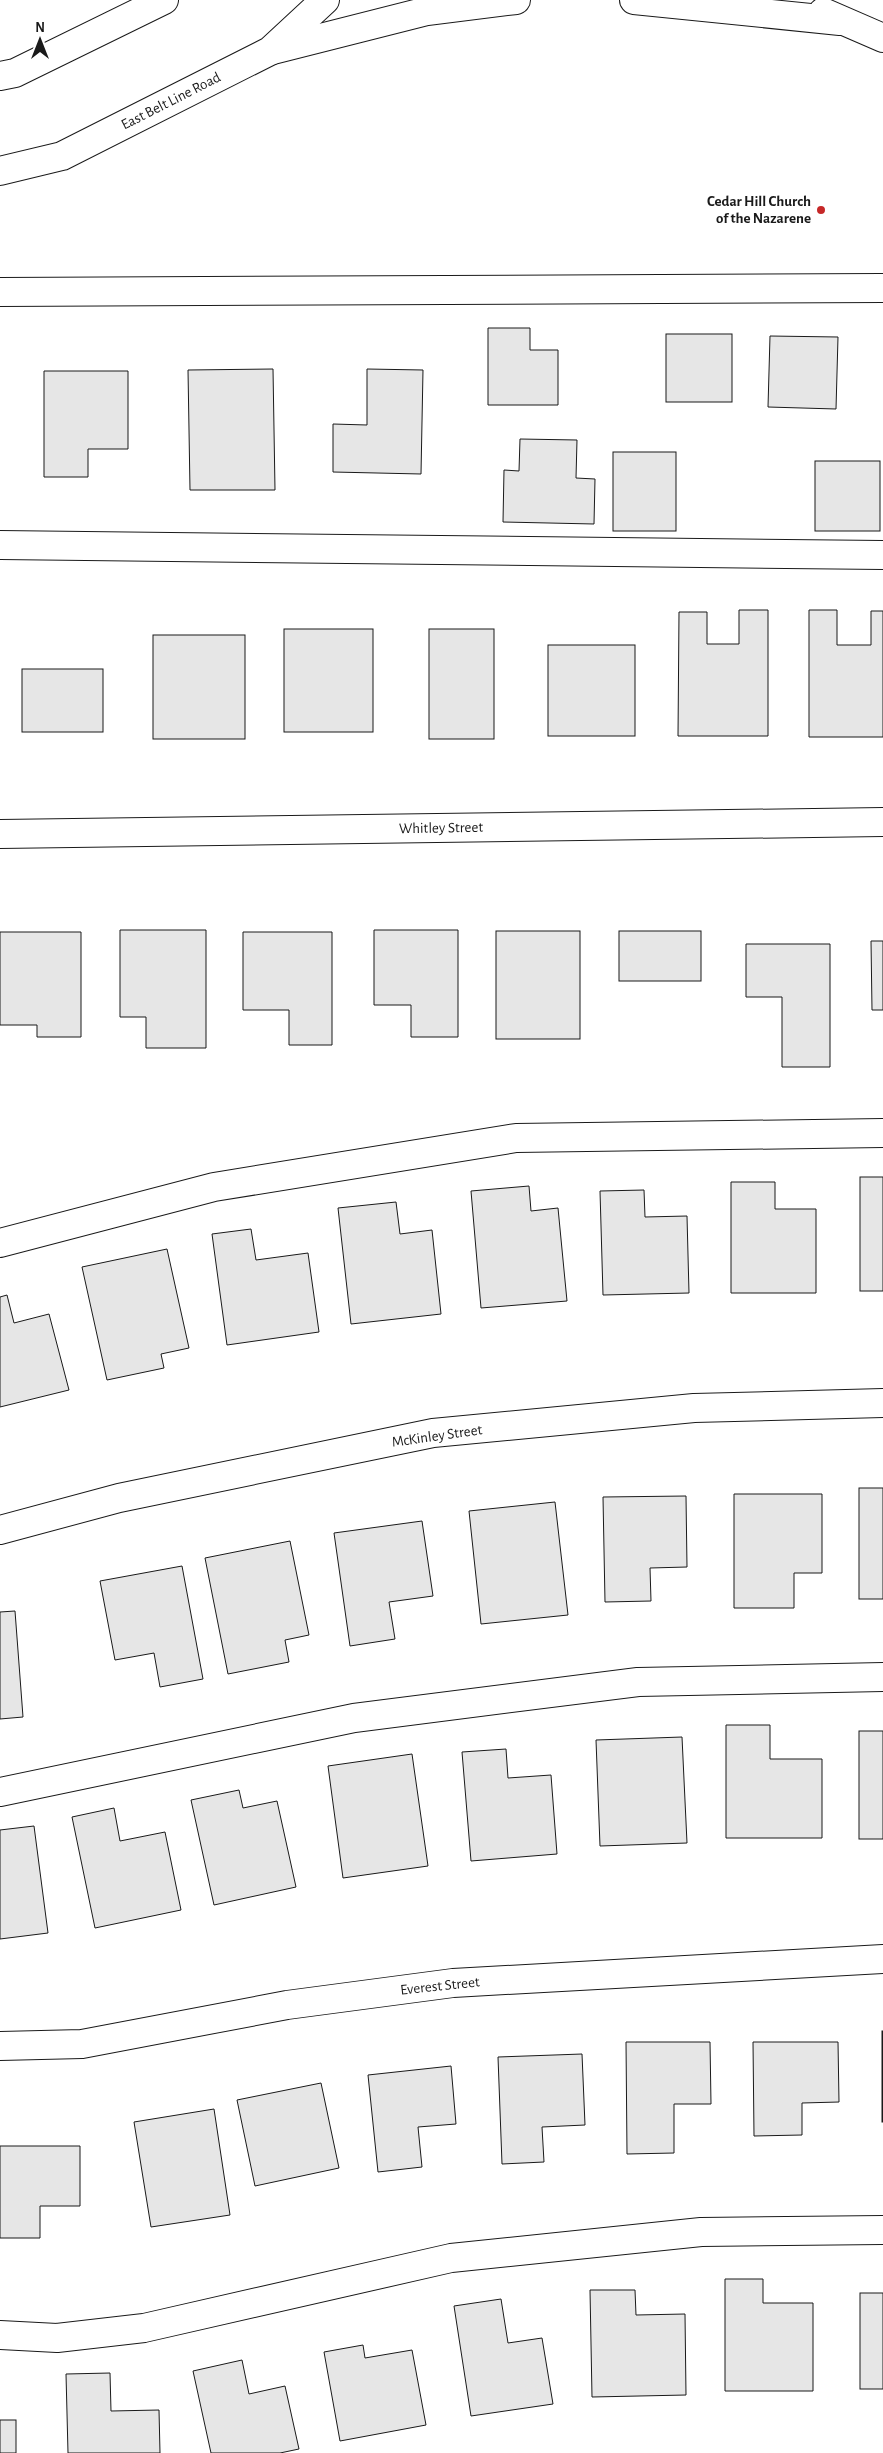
<svg xmlns="http://www.w3.org/2000/svg" width="883" height="2453" font-family="'Alegreya Sans',sans-serif">
<rect width="100%" height="100%" fill="#fff"/>
<g fill="#e6e6e6" stroke="#1a1a1a">
<path d="M488,328H530V350H558V405H488Z"/>
<rect x="666" y="334" width="66" height="68"/>
<path d="M770,336L838,337L836,409L768,407Z"/>
<path d="M273,369L275,490H190L188,370Z"/>
<path d="M367,369L423,370L421,474L333,472V424L367,425Z"/>
<path d="M44,371H128V449H88V477H44Z"/>
<path d="M520,439L577,440L576,478L595,479L594,524L503,522L504,470L519,471Z"/>
<rect x="613" y="452" width="63" height="79"/>
<rect x="815" y="461" width="65" height="70"/>
<path d="M739,610H768V736H678L679,612H707V644H739Z"/>
<path d="M809,610H837V645H871V611H883V737H809Z"/>
<rect x="284" y="629" width="89" height="103"/>
<rect x="429" y="629" width="65" height="110"/>
<rect x="153" y="635" width="92" height="104"/>
<rect x="548" y="645" width="87" height="91"/>
<rect x="22" y="669" width="81" height="63"/>
<path d="M120,930H206V1048H146V1017H120Z"/>
<path d="M374,930H458V1037H411V1005H374Z"/>
<rect x="496" y="931" width="84" height="108"/>
<rect x="619" y="931" width="82" height="50"/>
<path d="M0,932H81V1037H37V1025H0Z"/>
<path d="M243,932H332V1045H289V1010H243Z"/>
<path d="M871,941H883V1010H872Z"/>
<path d="M746,944H830V1067H782V997H746Z"/>
<rect x="860" y="1177" width="23" height="114"/>
<path d="M731,1182H775V1209H816V1293H731Z"/>
<path d="M529,1186L531,1211L558,1208L567,1301L481,1308L471,1191Z"/>
<path d="M644,1190L645,1217L687,1216L689,1293L603,1295L600,1191Z"/>
<path d="M396,1202L400,1234L432,1230L441,1314L351,1324L338,1208Z"/>
<path d="M251,1229L256,1260L308,1253L319,1332L227,1345L212,1234Z"/>
<path d="M167,1249L189,1348L161,1354L164,1368L107,1380L82,1267Z"/>
<path d="M7,1295L14,1323L49,1314L69,1390L0,1407V1297Z"/>
<rect x="859" y="1488" width="24" height="111"/>
<path d="M734,1494H822V1573H794V1608H734Z"/>
<path d="M686,1496L687,1567L650,1568L651,1601L605,1602L603,1497Z"/>
<path d="M555,1502L568,1615L481,1624L469,1511Z"/>
<path d="M422,1521L433,1596L389,1602L395,1639L350,1646L334,1533Z"/>
<path d="M290,1541L309,1635L285,1640L289,1662L228,1674L205,1558Z"/>
<path d="M182,1566L203,1679L160,1687L154,1653L115,1660L100,1581Z"/>
<path d="M15,1611L23,1717L0,1719V1612Z"/>
<path d="M726,1725H770V1759H822V1838H726Z"/>
<rect x="859" y="1731" width="24" height="108"/>
<path d="M682,1737L687,1843L600,1846L596,1740Z"/>
<path d="M506,1749L508,1778L551,1775L557,1854L471,1861L462,1752Z"/>
<path d="M412,1754L428,1866L343,1878L328,1766Z"/>
<path d="M239,1790L243,1808L277,1801L296,1887L214,1905L191,1800Z"/>
<path d="M114,1808L120,1841L165,1832L181,1910L95,1928L72,1817Z"/>
<path d="M34,1826L48,1933L0,1939V1830Z"/>
<rect x="882" y="2031" width="1" height="91"/>
<path d="M626,2042H710L711,2104H674V2153L627,2154Z"/>
<path d="M753,2042H838L839,2102L802,2103V2135L754,2136Z"/>
<path d="M582,2054L585,2125L542,2127L544,2162L502,2164L498,2057Z"/>
<path d="M451,2066L456,2124L418,2127L422,2167L378,2172L368,2075Z"/>
<path d="M321,2083L339,2168L255,2186L237,2100Z"/>
<path d="M214,2109L230,2215L151,2227L134,2122Z"/>
<path d="M0,2146H80V2206H40V2238H0Z"/>
<path d="M725,2279H763V2303H813V2391H725Z"/>
<path d="M590,2290H635L636,2315L685,2314L686,2395L592,2397Z"/>
<rect x="860" y="2293" width="23" height="96"/>
<path d="M501,2299L508,2343L542,2338L553,2404L471,2416L454,2306Z"/>
<path d="M363,2345L365,2358L412,2350L426,2425L340,2441L324,2352Z"/>
<path d="M242,2360L249,2394L285,2386L299,2449L280,2453H211L193,2371Z"/>
<path d="M110,2373L111,2411L159,2410L160,2453H68L66,2374Z"/>
<rect x="0" y="2420" width="16" height="33"/>
</g>
<g fill="none" stroke-linecap="round" stroke-linejoin="round">
<g stroke="#1a1a1a" stroke-width="30">
<g id="minor">
<path d="M0,292L883,288"/>
<path d="M0,545L883,555"/>
<path d="M0,834L883,822"/>
<path d="M0,1243L214,1187L516,1138L883,1133"/>
<path d="M0,1530L119,1498L433,1433L694,1408L883,1403"/>
<path d="M0,1792L354,1718L638,1682L883,1677"/>
<path d="M0,2046L82,2044L287,2005L453,1983L883,1959"/>
<path d="M0,2335L57,2338L144,2328L451,2258L701,2232L883,2230"/>
</g>
</g>
<g stroke="#1a1a1a" stroke-width="30">
<g id="major">
<path d="M634,0L840,21"/>
<path d="M823,12L883,38"/>
<path d="M273,50L427,11L516,0"/>
<path d="M0,76L15,73L164,0"/>
<path d="M0,171L62,156L270,51L325,0"/>
</g>
</g>
<use href="#minor" stroke="#fff" stroke-width="28"/>
<use href="#major" stroke="#fff" stroke-width="28"/>
</g>
<circle fill="#c62828" stroke="#fff" stroke-width="2" cx="821" cy="210" r="5"/>
<g text-anchor="middle" dominant-baseline="central" stroke-width="4" stroke-linejoin="round" paint-order="stroke">
<g font-size="15" fill="#1a1a1a" stroke="#fff">
<text transform="translate(171 101) rotate(-27)">East Belt Line Road</text>
<text transform="translate(441 828) rotate(-1)">Whitley Street</text>
<text transform="translate(437 1436) rotate(-8)">McKinley Street</text>
<text transform="translate(440 1986) rotate(-6)">Everest Street</text>
</g>
<g font-size="15" font-weight="bold" fill="#1a1a1a" stroke="#fff" text-anchor="end">
<text x="811" y="201">Cedar Hill Church<tspan x="811" dy="17">of the Nazarene</tspan></text>
</g>
</g>
<g transform="translate(40 40)" stroke="#ffffff" stroke-width="4" paint-order="stroke">
<path d="M0-4L9 19L0 12L-9 19Z" fill="#1a1a1a"/>
<text y="-8" font-size="14" font-weight="bold" text-anchor="middle" fill="#1a1a1a">N</text>
</g>
</svg>
